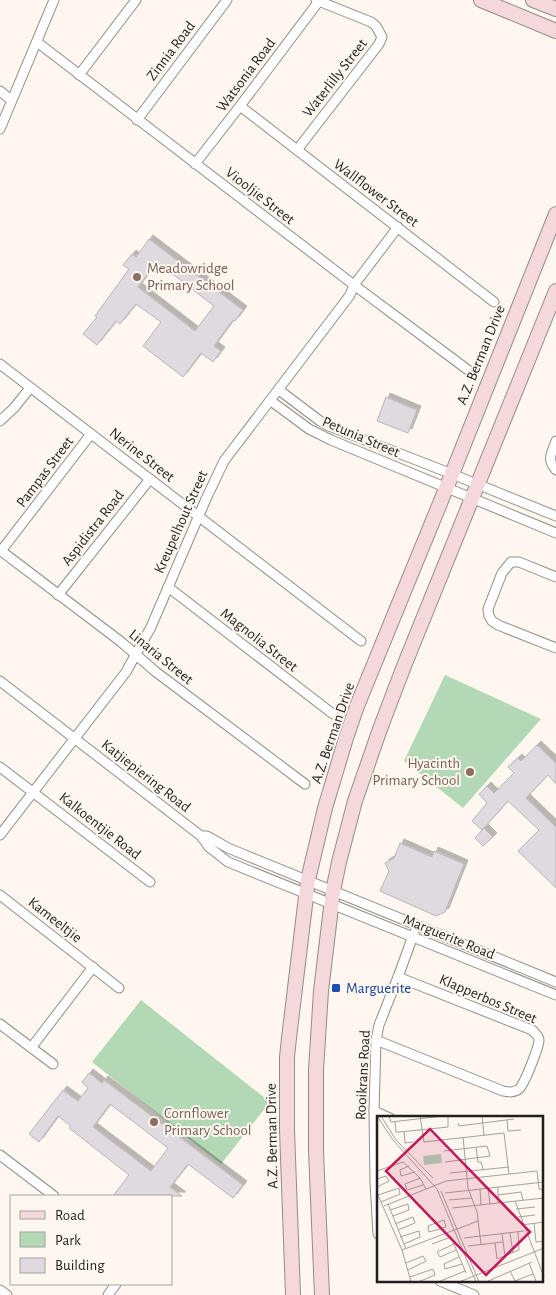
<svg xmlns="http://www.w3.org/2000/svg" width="556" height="1295" font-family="'Alegreya Sans',sans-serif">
<defs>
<filter id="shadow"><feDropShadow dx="4" dy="-4" stdDeviation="0" flood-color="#0004"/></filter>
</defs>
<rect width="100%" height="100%" fill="#fdf7f0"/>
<g fill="#b2d8b5">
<path d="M445,675L541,719L463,808L404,761Z"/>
<path d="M141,1000L270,1102L221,1164L92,1062Z"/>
</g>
<g fill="#dfd9e0" stroke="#b9b3ba" fill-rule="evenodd" filter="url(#shadow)">
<path d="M149,239L243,310L235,321L233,320L214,346L221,351L213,362L201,353L183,377L143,346L161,322L136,304L120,324L116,321L97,345L83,334L97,317L95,316L129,269L123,265L132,254L136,257ZM157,262L214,306L195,331L138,287Z"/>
<path d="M386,397L417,410L408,433L377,421Z"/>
<path d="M537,745L556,763V784L548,775L526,798L556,827V888L518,851L539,830L508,801L482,830L472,821L487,803L479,794L487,786L494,793L514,773L508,767L518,758L521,761Z"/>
<path d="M484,828L493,837L483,846L475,838Z"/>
<path d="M400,843L432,857L434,851L464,864L445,912L436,916L380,891L389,871L385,863L394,858Z"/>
<path d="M89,1073L102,1083L104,1080L243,1185L233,1198L188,1164L170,1187L182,1196H113L129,1175L69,1128L71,1126L58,1116L39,1142L29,1134L63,1090L78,1101L88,1088L82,1082ZM110,1104L168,1148L151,1171L93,1127Z"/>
</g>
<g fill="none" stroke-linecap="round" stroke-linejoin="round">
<g stroke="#938d86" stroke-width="11">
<g id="minor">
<path d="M37,42L354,285L468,370"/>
<path d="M79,75L136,0"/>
<path d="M0,91L11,100"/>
<path d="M240,106L494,302"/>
<path d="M137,120L227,0"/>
<path d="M0,129L54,0"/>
<path d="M297,150L379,44L382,37L376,26L371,22L316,0"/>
<path d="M195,164L240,106L319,1"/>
<path d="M0,364L361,641"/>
<path d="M279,390L320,421L329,426L452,474L556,516"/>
<path d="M271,401L309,429L331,440L556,533"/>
<path d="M0,421L14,408L30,388"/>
<path d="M556,441C552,453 546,459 556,470"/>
<path d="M0,550L120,641L156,672L305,784"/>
<path d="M1,551L91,434"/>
<path d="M556,577L519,562H511L502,573L488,609L489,616L492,621L498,625L556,648"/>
<path d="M168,587L333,714"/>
<path d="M58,595L150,479"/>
<path d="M0,681L201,836L209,847L228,862L556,995"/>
<path d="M0,767L150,882"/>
<path d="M0,835L126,672L151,627L206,499L224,461L344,303L350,295L354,285L398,227"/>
<path d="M201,836H207L228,848L245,855L556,982"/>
<path d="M0,895L119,988"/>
<path d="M0,1024L53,1064"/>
<path d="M376,1040L503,1091C509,1092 514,1093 519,1089C524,1085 539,1047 539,1040C539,1036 535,1033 532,1030L398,977"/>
<path d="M31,1048L93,967"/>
<path d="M374,1111L390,1118"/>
<path d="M0,1155L54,1196"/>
<path d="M378,1234L375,1183L374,1111L376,1040L379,1025L398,977L414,933"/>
<path d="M440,1281L474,1295"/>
<path d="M0,1290L7,1295"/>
<path d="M108,1295L116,1284"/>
</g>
</g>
<g stroke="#938d86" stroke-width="16">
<g id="secondary">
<path d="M481,0L556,31"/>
<path d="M533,0L556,9"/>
<path d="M293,1295L287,1130V1057L289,1038L308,880L325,808L346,738L357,706L452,474L556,214"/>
<path d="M322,1295L316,1151V1070L321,991L333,891L339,862L355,801L380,729L404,666L556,291"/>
</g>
</g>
<use href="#minor" stroke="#fff" stroke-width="9"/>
<use href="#secondary" stroke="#f4d8dc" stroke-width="14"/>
</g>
<g fill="#8d6e63" stroke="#fdf7f0" stroke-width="2">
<circle cx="137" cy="277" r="5"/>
<circle cx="470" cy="772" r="5"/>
<circle cx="154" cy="1122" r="5"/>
</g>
<rect fill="#1a4fb4" stroke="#fdf7f0" stroke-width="2" x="331" y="983" width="10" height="10" rx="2.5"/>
<g text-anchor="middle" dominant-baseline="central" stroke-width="4" stroke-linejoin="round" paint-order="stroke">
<g font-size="15" fill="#211f1c" stroke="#fdf7f0">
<text transform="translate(171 51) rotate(-53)">Zinnia Road</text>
<text transform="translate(246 75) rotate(-53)">Watsonia Road</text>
<text transform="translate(335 78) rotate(-52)">Waterlilly Street</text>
<text transform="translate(376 193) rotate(37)">Wallflower Street</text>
<text transform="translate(260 196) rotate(38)">Viooljie Street</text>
<text transform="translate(481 355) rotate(-68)">A.Z. Berman Drive</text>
<text transform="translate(361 437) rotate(23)">Petunia Street</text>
<text transform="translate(142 455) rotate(38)">Nerine Street</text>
<text transform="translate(45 472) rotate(-53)">Pampas Street</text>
<text transform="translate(181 522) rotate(-66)">Kreupelhout Street</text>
<text transform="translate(93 528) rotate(-52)">Aspidistra Road</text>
<text transform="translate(259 640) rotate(38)">Magnolia Street</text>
<text transform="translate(161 657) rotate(39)">Linaria Street</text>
<text transform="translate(333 733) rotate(-71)">A.Z. Berman Drive</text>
<text transform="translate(146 776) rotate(38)">Katjiepiering Road</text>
<text transform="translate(100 826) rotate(38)">Kalkoentjie Road</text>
<text transform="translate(55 920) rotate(38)">Kameeltjie</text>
<text transform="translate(449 937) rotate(22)">Marguerite Road</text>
<text transform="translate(488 999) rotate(23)">Klapperbos Street</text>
<text transform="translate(363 1075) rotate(-87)">Rooikrans Road</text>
<text transform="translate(272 1136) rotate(-91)">A.Z. Berman Drive</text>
</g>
<g font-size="15" fill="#785e54" stroke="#fdf7f0" text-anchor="start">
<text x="147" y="268">Meadowridge<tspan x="147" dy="17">Primary School</tspan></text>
<text x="460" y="763" text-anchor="end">Hyacinth<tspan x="460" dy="17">Primary School</tspan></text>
<text x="164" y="1113">Cornflower<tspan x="164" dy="17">Primary School</tspan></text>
</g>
<g font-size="15" fill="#164399" stroke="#fdf7f0" text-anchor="start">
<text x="346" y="988">Marguerite</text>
</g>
</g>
<g transform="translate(377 1116)">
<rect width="166" height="166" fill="#fdf7f0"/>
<path d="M64,38L65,47L47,49L46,40Z" fill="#b2d8b5"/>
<path fill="none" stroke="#a5a19b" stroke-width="1" d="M0,0L16,24L60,73L99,166M4,0L19,24L56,62M12,0L14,6L66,0M43,0L47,26L127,17L132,58M105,0L107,19M130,4L131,15L144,14M18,6L19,16H23L71,11V0M81,7L82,10L137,3M27,16L28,27L36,26M86,21L91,72L100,96L104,128M99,31L101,46H104L106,53M67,35L110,30L113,40L68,46M32,50L23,54L24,60L38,56M0,55L26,46L43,62L49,73M73,57L132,51M43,62L28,68L30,74L46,69M0,63L9,60L12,65L0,71M111,72L113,88M103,73L104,89M64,75L102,166M0,77L25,134L34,166M68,77L167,66M1,79L22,72L23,78L4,86M121,79L144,76L146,84M72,84L95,82M138,85L167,161M121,87V71M11,88L29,133M7,90L69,65L160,55L162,73L167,74M75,92L167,82M139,93L158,91M13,94L31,88L32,94L16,100M141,101L158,99M67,104L69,111L52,116L51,110ZM157,107L159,126L167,125M18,108L36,101L38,107L21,114M145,109L167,106M133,117L136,137M125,118L128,140M23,121L42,115L43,121L27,128M87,122L147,115M118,127L120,143L142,134L141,116M55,128L74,121L89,157M77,128L60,136L63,141L79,134M91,130L126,126M25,134L101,105M82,141L67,148L68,153L85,148M29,147L46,140L49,145L31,154M152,147L159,165M133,155L138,165L156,158M33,161L56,153L58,159L41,166M61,166L88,155M82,166L167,132M109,166L155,146"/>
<path fill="#c2185b" fill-opacity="0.15" stroke="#c2185b" stroke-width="2.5" d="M53,13L153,116L109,159L9,55Z"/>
<rect width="166" height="166" fill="none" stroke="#211f1c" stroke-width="2.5"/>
</g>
<rect x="10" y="1195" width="162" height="90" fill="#fdf7f0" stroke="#a5a19b"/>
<rect x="20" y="1211" width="25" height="8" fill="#f4d8dc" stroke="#a5a19b"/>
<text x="55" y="1220" font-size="15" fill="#211f1c">Road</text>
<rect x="20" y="1232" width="25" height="15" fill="#b2d8b5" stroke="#a5a19b"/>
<text x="55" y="1245" font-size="15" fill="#211f1c">Park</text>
<rect x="20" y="1258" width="25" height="15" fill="#dfd9e0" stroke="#a5a19b"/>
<text x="55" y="1270" font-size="15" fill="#211f1c">Building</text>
</svg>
